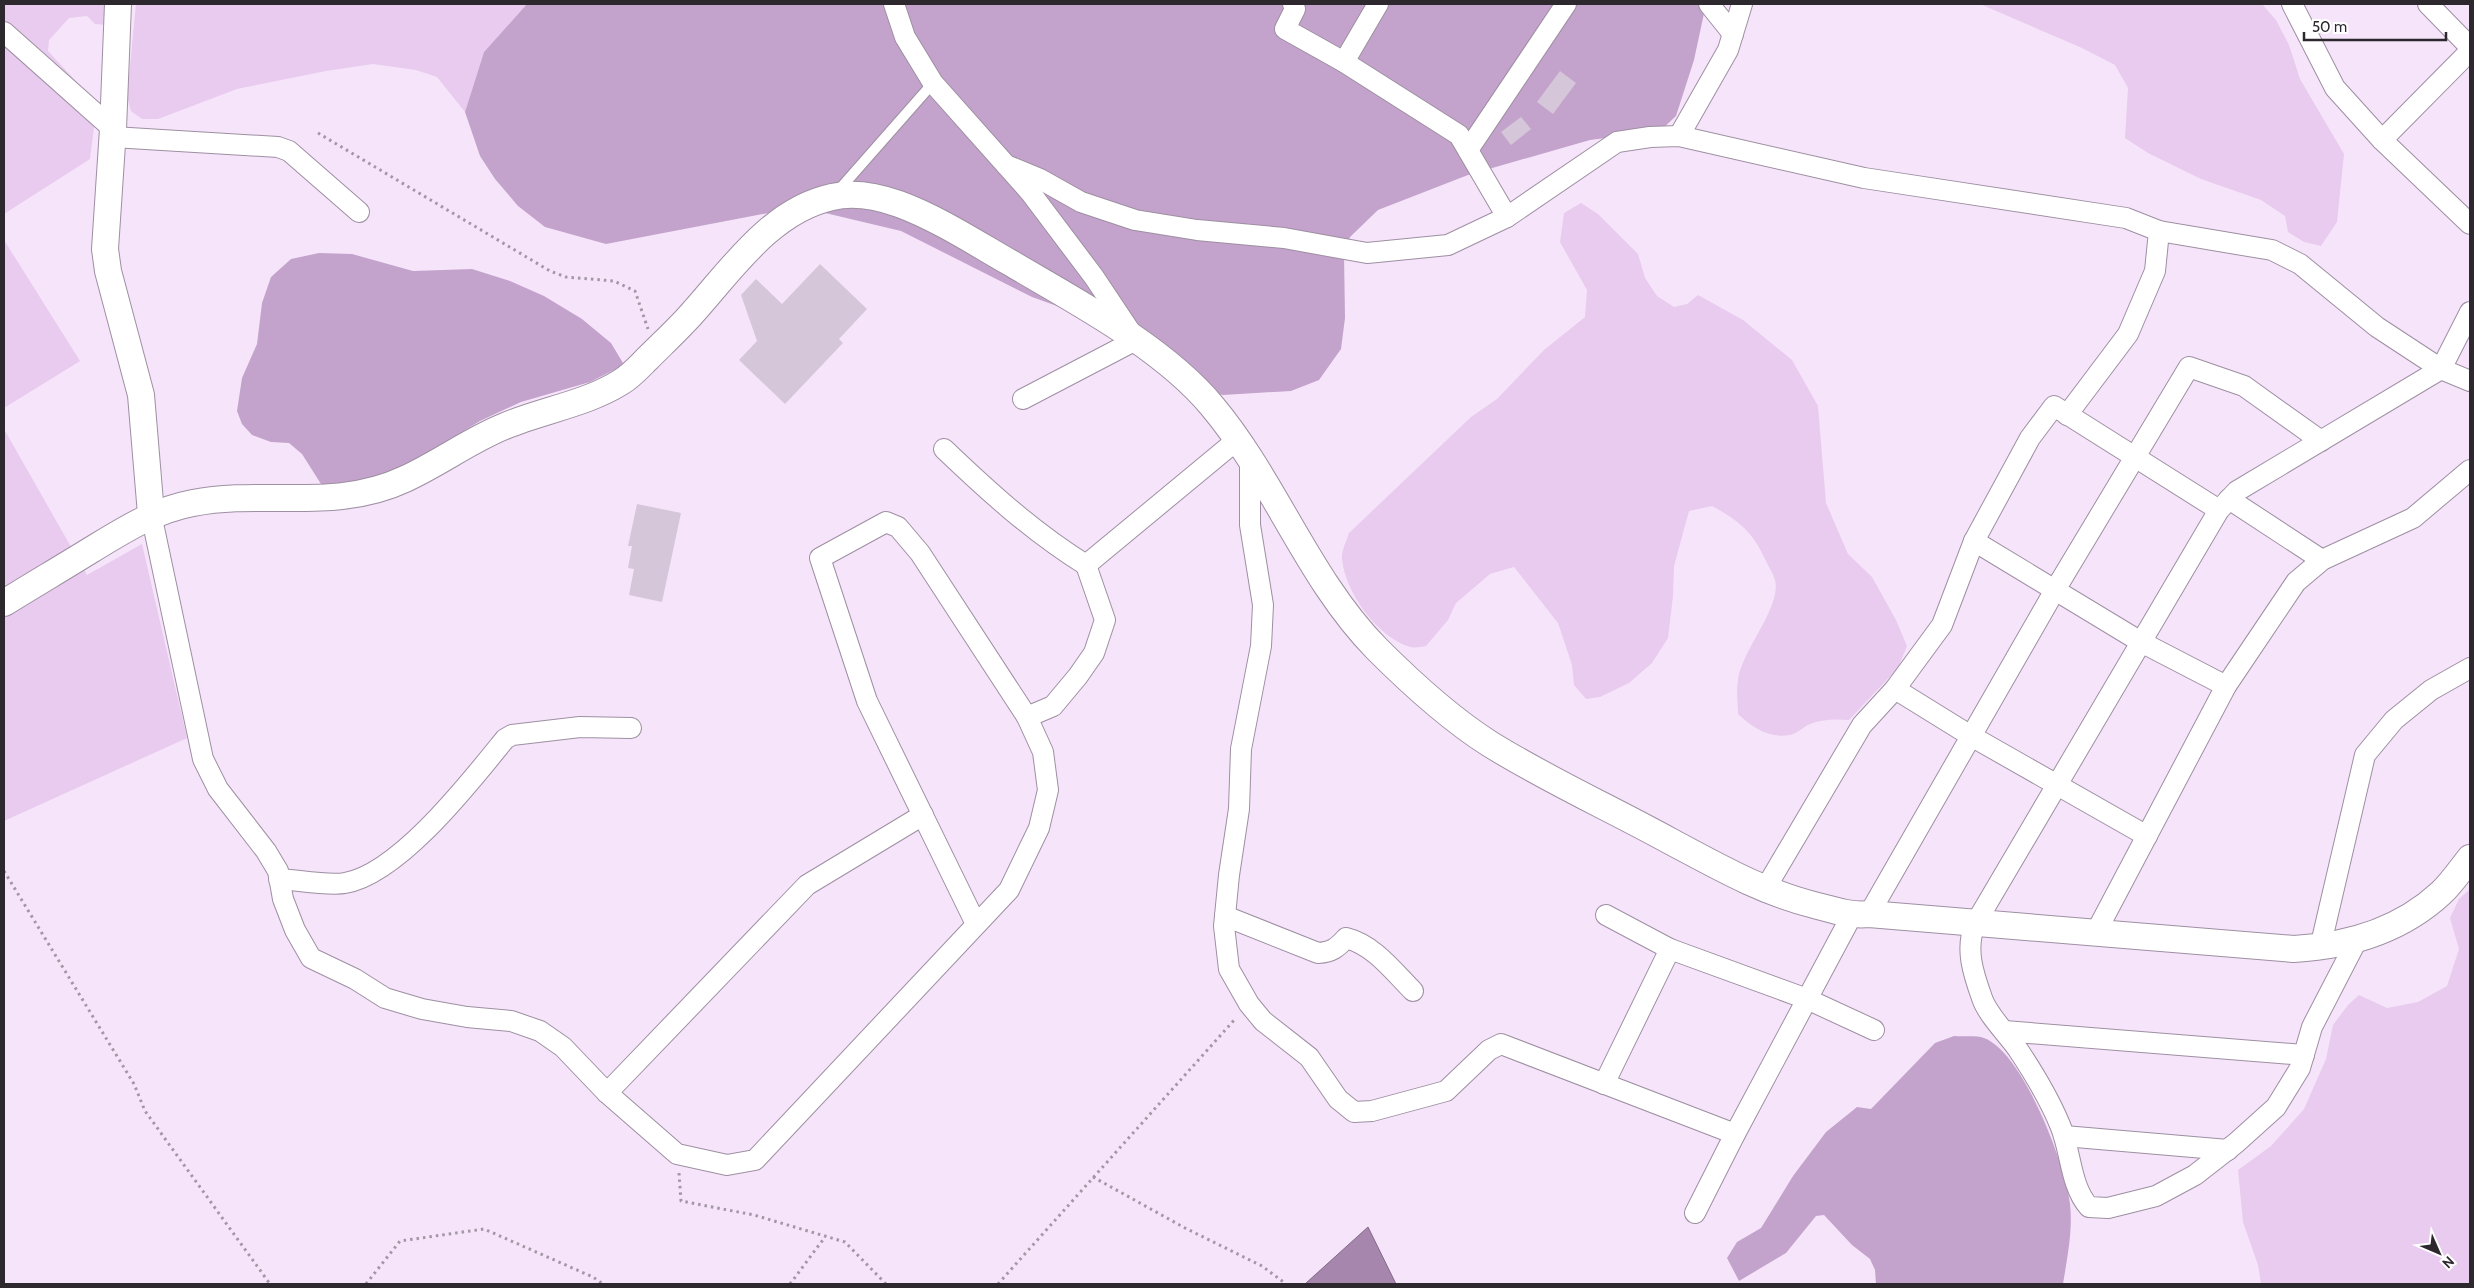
<svg xmlns="http://www.w3.org/2000/svg" width="2474" height="1288" font-family="Cabin,sans-serif">
<rect width="100%" height="100%" fill="#f6e5fa"/>
<g fill="#e8cbee">
<path d="M4,4H106V25L95,24L87,16L69,18L49,40L48,51L97,104L90,159L4,214Z"/>
<path d="M136,4H527L484,52L465,112L437,77L416,70L373,64L326,71L237,89L158,119H142L131,111L127,97Z"/>
<path d="M1980,4H2262L2276,20L2289,45L2300,79L2344,154L2337,222L2321,246L2304,242L2288,232L2285,216L2261,200L2201,179L2148,153L2125,138L2128,88L2115,65L2082,48Z"/>
<path d="M1581,203L1598,214L1638,254L1645,278L1657,296L1674,307L1687,304L1698,295L1743,320L1792,360L1818,406L1826,503L1848,554L1872,577L1896,620L1907,646L1898,668L1849,720C1836,719 1823,719 1810,724C1803,727 1797,734 1790,735C1769,739 1752,727 1738,714C1738,703 1736,691 1738,680C1741,651 1782,607 1775,580C1773,573 1768,566 1765,559C1752,531 1739,521 1712,506L1689,511L1674,566L1673,596L1668,638L1652,663L1629,683L1600,697L1586,699L1574,685L1572,665L1558,623L1514,567L1490,574L1456,603L1448,620L1426,646C1421,647 1415,648 1410,647C1377,637 1345,592 1342,559C1341,551 1347,540 1349,533L1471,417L1497,399L1544,350L1585,317L1587,290L1560,242L1564,213Z"/>
<path d="M4,240L80,361L4,408Z"/>
<path d="M4,429L87,575L142,544L187,738L4,821Z"/>
<path d="M2470,889V1284H2261L2258,1265L2243,1222L2238,1170L2271,1146L2304,1109L2326,1059L2333,1025L2348,1005L2359,995L2387,1008L2418,1002L2447,986L2459,949L2450,918L2459,899Z"/>
</g>
<g fill="#c3a3cb">
<path d="M527,4H1706L1694,60L1676,116L1660,131L1590,140L1468,175L1378,210L1350,237L1344,253L1345,318L1341,349L1319,380L1291,391L1223,395L1176,385L1107,324L1032,297L901,231L800,207L606,244L545,227L518,206L495,179L480,156L465,112L484,52Z"/>
<path d="M319,253L352,254L413,271L472,269L510,281L544,296L582,319L611,343L623,363L618,368L590,382L521,402L480,421L417,460L367,481L335,489L321,484L302,454L289,443L271,442L252,435L242,424L237,411L242,378L257,344L262,303L271,277L291,259Z"/>
<path d="M1954,1036C1963,1037 1976,1035 1984,1038C2023,1052 2066,1166 2070,1204C2073,1231 2067,1259 2063,1284H1876L1875,1270L1870,1259L1852,1245L1824,1215L1816,1216L1786,1253L1739,1281L1727,1258L1737,1242L1761,1228L1793,1176L1826,1132L1857,1107L1871,1109L1935,1043Z"/>
</g>
<path fill="#a686ad" stroke="#826a87" d="M1368,1227L1396,1284H1305Z"/>
<g fill="#d6c6da">
<path d="M1560,71L1576,83L1553,114L1537,102Z"/>
<path d="M1521,117L1531,129L1511,145L1501,132Z"/>
<path d="M820,264L867,309L839,339L843,343L785,404L739,360L757,341L741,295L756,279L782,304Z"/>
<path d="M637,504L681,513L662,602L629,595L634,569L628,568L632,546H628Z"/>
</g>
<g fill="none" stroke-linecap="round" stroke-linejoin="round">
<g stroke="#9e8fa2" stroke-width="12">
<path id="service" d="M838,191L933,83"/>
</g>
<g stroke="#9e8fa2" stroke-width="22">
<g id="minor">
<path d="M894,4L905,37L933,83L1030,192L1094,277L1136,340L1023,399"/>
<path d="M1293,4L1295,9L1285,29L1344,62"/>
<path d="M1378,4L1344,62L1459,135L1507,217"/>
<path d="M1709,4L1733,34"/>
<path d="M2292,4L2335,88L2382,140L2470,224"/>
<path d="M2428,4L2470,47"/>
<path d="M4,32L113,129"/>
<path d="M1679,136L1728,50L1742,4"/>
<path d="M113,137L278,147L289,151L359,212"/>
<path d="M2382,140L2470,51"/>
<path d="M1468,150L1566,4"/>
<path d="M1006,165L1040,179L1081,202L1135,220L1197,230L1284,238L1367,253L1448,245L1507,217L1617,142L1650,137L1679,136L1864,178L2126,218L2159,231L2272,250L2300,264L2377,327L2441,369L2470,381"/>
<path d="M2067,415L2128,334L2155,271L2159,231"/>
<path d="M944,449C989,492 1033,532 1086,565L1237,440"/>
<path d="M1250,460V525L1263,605L1261,646L1241,749L1239,809L1229,875L1224,926L1229,969L1249,1004L1263,1021L1309,1057L1338,1099L1354,1112L1372,1111L1446,1091L1489,1050L1501,1044L1735,1134"/>
<path d="M2229,499L2322,560"/>
<path d="M151,514L203,759L218,789L266,851L278,871L283,899L295,930L311,958L355,979L385,998L422,1009L467,1017L511,1021L540,1031L563,1047L607,1093L677,1154L727,1165L755,1160L1009,890L1039,828L1048,790L1043,752L1027,717L920,553L898,527L886,522L820,558L867,701L976,924"/>
<path d="M1974,541L2141,642L2226,686"/>
<path d="M1895,689L1971,736L2147,836"/>
<path d="M1027,717L1053,706L1078,676L1094,653L1105,620L1086,565"/>
<path d="M279,879C297,880 329,886 345,883C399,874 471,781 505,739L512,735L580,727L631,728"/>
<path d="M1765,889L1862,725L1895,689L1942,625L1974,541L2030,438L2054,406L2219,510"/>
<path d="M1869,914L2055,590L2189,367L2244,386L2321,441"/>
<path d="M1606,915L1670,949"/>
<path d="M1225,916L1318,953C1332,952 1337,948 1346,938C1374,945 1393,971 1413,991"/>
<path d="M2095,934L2226,686L2296,582L2322,560L2413,518L2470,470"/>
<path d="M2357,940L2312,1027L2300,1068L2276,1107L2236,1143L2195,1175L2156,1196L2108,1208L2089,1207C2070,1186 2071,1150 2060,1125C2049,1098 2033,1072 2017,1048C2007,1034 1987,1014 1982,998C1973,973 1965,949 1975,924L2219,510L2237,491L2441,369L2470,312"/>
<path d="M2320,948L2365,755L2394,720L2431,690L2470,668"/>
<path d="M2004,1031L2304,1055"/>
<path d="M1604,1084L1670,949L1807,999L1874,1030"/>
<path d="M607,1093L807,885L923,815"/>
<path d="M2064,1136L2228,1150"/>
<path d="M1695,1213L1735,1134L1852,915"/>
</g>
</g>
<g stroke="#9e8fa2" stroke-width="28">
<g id="tertiary">
<path d="M118,4L113,129L105,249L108,271L141,395L151,514"/>
<path d="M4,603C33,585 62,568 91,550C124,530 155,510 193,503C265,489 335,512 405,479C440,463 470,440 505,426C543,410 586,404 621,382C631,376 639,367 647,359C660,346 674,333 687,319C728,275 768,211 832,197C853,192 879,197 899,204C937,218 974,242 1009,262C1075,301 1163,347 1212,406C1275,481 1308,579 1377,649C1412,684 1449,718 1490,744C1548,780 1610,808 1670,841C1717,866 1762,892 1814,905C1833,910 1850,916 1869,914L2294,949C2347,946 2400,931 2441,893C2452,883 2461,869 2470,858"/>
</g>
</g>
<g stroke="#a397a6" stroke-width="3" stroke-dasharray="2.5 4" stroke-linecap="butt">
<path d="M318,133L550,271L566,277L614,281L635,291L648,329"/>
<path d="M4,871L134,1084L145,1111L270,1284"/>
<path d="M679,1173L681,1201L754,1215L845,1242L886,1284"/>
<path d="M1093,1177L1185,1228L1262,1266L1286,1284"/>
<path d="M366,1284L400,1241L484,1229L593,1277L603,1284"/>
<path d="M790,1284L825,1237"/>
<path d="M998,1284L1236,1018"/>
</g>
<use href="#service" stroke="#fff" stroke-width="10"/>
<use href="#minor" stroke="#fff" stroke-width="20"/>
<use href="#tertiary" stroke="#fff" stroke-width="26"/>
</g>
<rect width="2474" height="1288" fill="none" stroke="#2d272e" stroke-width="10"/>
<g transform="translate(2439 1253) rotate(135)" stroke="#ffffff" stroke-width="4" paint-order="stroke">
<path d="M0-4L9 19L0 12L-9 19Z" fill="#2d272e"/>
<text y="-8" font-size="14" font-weight="bold" text-anchor="middle" fill="#2d272e">N</text>
</g>
<path d="M2304 32v8h142v-8" fill="none" stroke="#2d272e" stroke-width="2.5"/>
<text x="2312" y="32" font-size="15" fill="#2d272e" stroke="#ffffff" stroke-width="4" paint-order="stroke">50 m</text>
</svg>
